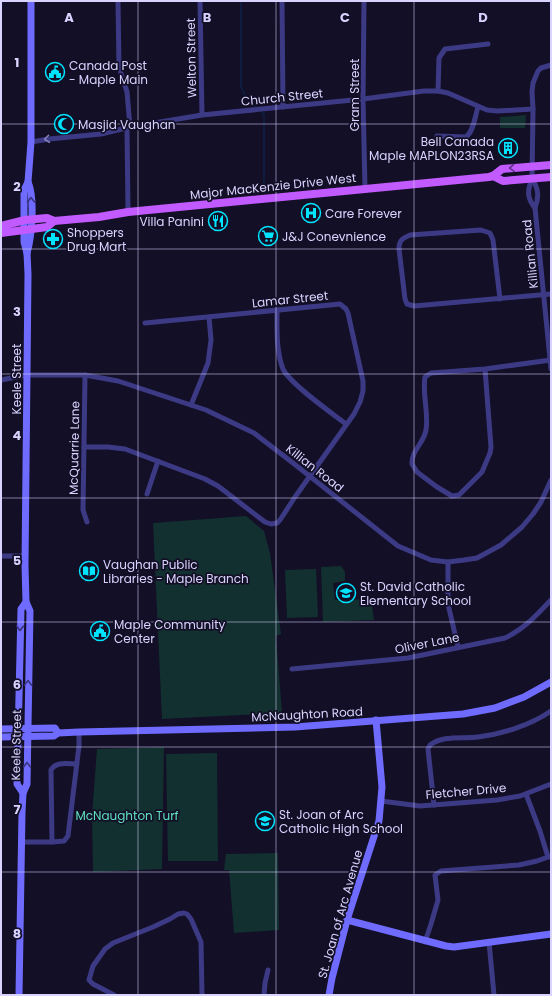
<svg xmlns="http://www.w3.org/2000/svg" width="552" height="996" font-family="Poppins,sans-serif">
<rect width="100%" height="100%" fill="#130f26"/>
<g fill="#12302f">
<path d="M526,115L525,128H500V117Z"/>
<path d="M246,516L264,531L270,553L281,634L276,636L282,713L162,719L153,523Z"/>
<path d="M341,566L345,572V581L333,583L335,600L371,599L374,620L323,622L321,567Z"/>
<path d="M316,569L318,617L287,618L285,570Z"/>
<path d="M164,747L162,869L93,872L92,815L97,749Z"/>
<path d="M217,753L218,861H168L166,754Z"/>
<path d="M278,853L279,930L234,933L229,870H224L226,854Z"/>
</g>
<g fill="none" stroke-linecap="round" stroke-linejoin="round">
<g stroke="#0c2248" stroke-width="1.5">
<path d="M241,1V87L247,99L255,106"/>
<path d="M262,113L264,114V187"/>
</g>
<g stroke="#3d3a85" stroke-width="5">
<path d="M118,1L119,67L127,92L130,127"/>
<path d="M200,1L202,115"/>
<path d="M282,1L283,107"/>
<path d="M364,1L363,99L365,189"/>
<path d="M438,91L439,58L445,49L488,44"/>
<path d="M127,128L128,212"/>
<path d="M437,136L466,137C474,131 475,116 478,107"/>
<path d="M31,142L49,139L101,134L130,127L202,115L363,99L424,91H438L448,93L487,110L497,111L533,109"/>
<path d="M532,179C539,189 539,197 535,208L551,369"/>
<path d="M535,208C527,198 527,191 532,179L533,109L532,92L533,83L538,71L541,68L551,65"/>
<path d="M500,299L493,240L490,233L481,230L410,235C403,238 399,240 399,249L405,299L407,304L414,306L551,294"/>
<path d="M277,310C277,329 276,351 283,369C289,383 333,414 346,424"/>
<path d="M485,369L491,447L490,453L482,472L459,495L452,496L437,487L417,472L412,464C411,451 424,443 426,430C429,413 422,395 425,377L431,373L485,369L551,360"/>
<path d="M85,375L83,510L87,522"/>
<path d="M1,380L27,375H85L118,381L206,410L254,433L293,463L398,546L431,560L448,562L464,560L477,558L501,545L522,527L533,514L541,502L551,480"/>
<path d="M191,405L208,363L211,340L209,317"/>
<path d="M84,447H108L125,449L205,479L218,486L265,522L271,524L277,523L280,520L295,497L354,414L360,402L363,391V381L348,313L346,309L340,304L145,323"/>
<path d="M147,494L158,461"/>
<path d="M1,556H25"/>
<path d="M448,562V604L458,647"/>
<path d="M292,669L408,658L505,638C524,629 537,615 551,600"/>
<path d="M77,764C68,764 56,761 51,770L52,842L64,841L68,836L79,746V732"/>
<path d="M526,794L540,831L548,857"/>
<path d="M381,801L420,806L497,800L520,796L551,784"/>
<path d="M434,805L428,749L430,745C443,735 462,739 478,737C502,734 531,725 551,711"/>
<path d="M21,842H52"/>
<path d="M425,942L431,924L438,900L435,875L441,871L519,865L537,861L551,856"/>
<path d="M489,942L494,995"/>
<path d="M114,995L93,984L89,980L93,966L105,949L113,943L153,927L170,919L178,914L184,913L187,914L191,919L201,942L202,995"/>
<path d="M264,995L265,983L268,970"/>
</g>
<g stroke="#6f6bff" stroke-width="7">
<path d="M27,253C32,236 35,198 28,182"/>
<path d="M1,729L55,728L58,733"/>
<path d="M1,737L54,736L58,733L79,732L295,727L463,714L495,708L524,697L551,682"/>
<path d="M23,793L17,784L21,609L26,602"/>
<path d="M347,920L446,946L454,947L551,934"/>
<path d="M19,995L22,812L23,793L27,784L30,611L26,602L25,565L28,274L27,253L24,242V190L28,182L31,142V1"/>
<path d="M329,995L332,978L347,920L379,821L382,787L376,720"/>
</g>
<g stroke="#c25bff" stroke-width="8">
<path d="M493,176L503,181L551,177"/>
<path d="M1,226L25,220L47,218L54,221L99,217L128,212L489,177L493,176L502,169L551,165"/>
<path d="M1,233L47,227L54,221"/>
</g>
</g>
<defs><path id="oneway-chevron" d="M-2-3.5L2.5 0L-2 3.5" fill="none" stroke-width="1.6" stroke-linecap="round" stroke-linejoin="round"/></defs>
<use stroke="#837fbc" href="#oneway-chevron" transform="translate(47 139) rotate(173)"/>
<use stroke="#623188" href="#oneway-chevron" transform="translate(512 168) rotate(176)"/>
<g stroke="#38347d">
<use href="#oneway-chevron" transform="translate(31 200) rotate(-91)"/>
<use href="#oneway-chevron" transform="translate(20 628) rotate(92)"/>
<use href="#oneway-chevron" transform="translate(28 683) rotate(-89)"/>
<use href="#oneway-chevron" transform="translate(27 765) rotate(-90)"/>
</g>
<path fill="none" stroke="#d9d4ff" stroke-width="1" stroke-opacity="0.55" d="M138,1V995M276,1V995M414,1V995M1,124H551M1,249H551M1,374H551M1,498H551M1,622H551M1,747H551M1,872H551"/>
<defs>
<g id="civic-ring" transform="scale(1)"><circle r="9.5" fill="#130f26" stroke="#00e5ff" stroke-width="1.5"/><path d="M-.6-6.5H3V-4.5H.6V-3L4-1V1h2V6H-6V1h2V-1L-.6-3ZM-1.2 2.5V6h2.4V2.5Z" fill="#00e5ff"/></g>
<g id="mosque-ring" transform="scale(1)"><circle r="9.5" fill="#130f26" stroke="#00e5ff" stroke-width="1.5"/><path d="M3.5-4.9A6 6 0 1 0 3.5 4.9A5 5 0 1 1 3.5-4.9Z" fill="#00e5ff"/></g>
<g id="building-ring" transform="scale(1)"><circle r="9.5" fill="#130f26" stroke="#00e5ff" stroke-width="1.5"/><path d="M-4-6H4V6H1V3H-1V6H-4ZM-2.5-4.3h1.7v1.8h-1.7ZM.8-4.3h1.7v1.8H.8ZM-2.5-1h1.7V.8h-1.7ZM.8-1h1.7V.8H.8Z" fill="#00e5ff"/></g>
<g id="hospital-ring" transform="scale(1)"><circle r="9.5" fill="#130f26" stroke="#00e5ff" stroke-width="1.5"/><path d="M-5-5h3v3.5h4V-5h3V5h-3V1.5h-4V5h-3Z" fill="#00e5ff"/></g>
<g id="restaurant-ring" transform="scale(1)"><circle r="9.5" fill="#130f26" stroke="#00e5ff" stroke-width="1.5"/><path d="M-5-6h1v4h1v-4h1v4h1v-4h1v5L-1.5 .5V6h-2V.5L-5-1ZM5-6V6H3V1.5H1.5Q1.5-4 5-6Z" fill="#00e5ff"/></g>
<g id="supermarket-ring" transform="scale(1)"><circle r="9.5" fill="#130f26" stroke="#00e5ff" stroke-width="1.5"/><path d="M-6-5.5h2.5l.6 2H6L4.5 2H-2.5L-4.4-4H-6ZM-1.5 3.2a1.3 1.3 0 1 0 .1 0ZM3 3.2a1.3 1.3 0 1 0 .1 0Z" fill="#00e5ff"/></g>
<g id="pharmacy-ring" transform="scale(1)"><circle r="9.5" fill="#130f26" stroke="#00e5ff" stroke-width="1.5"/><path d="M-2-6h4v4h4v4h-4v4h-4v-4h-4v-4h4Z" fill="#00e5ff"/></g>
<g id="library-ring" transform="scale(1)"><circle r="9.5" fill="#130f26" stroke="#00e5ff" stroke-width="1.5"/><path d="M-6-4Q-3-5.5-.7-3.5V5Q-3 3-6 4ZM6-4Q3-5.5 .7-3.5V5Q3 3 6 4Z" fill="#00e5ff"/></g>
<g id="school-ring" transform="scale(1)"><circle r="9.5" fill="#130f26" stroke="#00e5ff" stroke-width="1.5"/><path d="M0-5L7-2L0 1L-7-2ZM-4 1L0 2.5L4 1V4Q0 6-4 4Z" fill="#00e5ff"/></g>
</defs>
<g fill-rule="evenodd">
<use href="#civic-ring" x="55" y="72"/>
<use href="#mosque-ring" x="64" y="124"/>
<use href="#building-ring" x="508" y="148"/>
<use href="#hospital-ring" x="311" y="213"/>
<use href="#restaurant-ring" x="218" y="221"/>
<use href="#supermarket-ring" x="268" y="236"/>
<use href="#pharmacy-ring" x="53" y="239"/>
<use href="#library-ring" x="89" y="571"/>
<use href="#school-ring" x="346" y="593"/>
<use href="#civic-ring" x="100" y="631"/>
<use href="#school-ring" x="265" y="821"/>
</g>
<g text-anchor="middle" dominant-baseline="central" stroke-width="3.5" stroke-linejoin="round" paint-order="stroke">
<g font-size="12" fill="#d9d4ff" stroke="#130f26">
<text transform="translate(191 58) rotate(-91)">Welton Street</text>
<text transform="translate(354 95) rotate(-90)">Gram Street</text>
<text transform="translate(282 97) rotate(-6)">Church Street</text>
<text transform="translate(273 186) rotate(-6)">Major MacKenzie Drive West</text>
<text transform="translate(530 254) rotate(-96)">Killian Road</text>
<text transform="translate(290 299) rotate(-6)">Lamar Street</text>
<text transform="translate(16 379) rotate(-90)">Keele Street</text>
<text transform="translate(74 448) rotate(-89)">McQuarrie Lane</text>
<text transform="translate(315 468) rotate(38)">Killian Road</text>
<text transform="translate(427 643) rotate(-11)">Oliver Lane</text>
<text transform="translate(307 714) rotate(-3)">McNaughton Road</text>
<text transform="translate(16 745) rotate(-89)">Keele Street</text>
<text transform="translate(466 791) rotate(-5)">Fletcher Drive</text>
<text transform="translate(340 914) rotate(-74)">St. Joan of Arc Avenue</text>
</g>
<g font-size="12" fill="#d9d4ff" stroke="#130f26" text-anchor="start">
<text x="69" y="65">Canada Post<tspan x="69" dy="14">- Maple Main</tspan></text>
<text x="78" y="124">Masjid Vaughan</text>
<text x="494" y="141" text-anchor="end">Bell Canada<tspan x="494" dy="14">Maple MAPLON23RSA</tspan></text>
<text x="325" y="213">Care Forever</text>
<text x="204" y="221" text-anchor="end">Villa Panini</text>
<text x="67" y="232">Shoppers<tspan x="67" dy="14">Drug Mart</tspan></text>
<text x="282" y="236">J&amp;J Conevnience</text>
<text x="103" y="564">Vaughan Public<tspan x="103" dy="14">Libraries - Maple Branch</tspan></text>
<text x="360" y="586">St. David Catholic<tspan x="360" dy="14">Elementary School</tspan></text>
<text x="114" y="624">Maple Community<tspan x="114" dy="14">Center</tspan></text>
<text x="279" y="814">St. Joan of Arc<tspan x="279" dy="14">Catholic High School</tspan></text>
</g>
<g font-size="12" fill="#5fe0c0" stroke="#130f26">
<text x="127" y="815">McNaughton Turf</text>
</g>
</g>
<g font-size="13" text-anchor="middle" font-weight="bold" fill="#d9d4ff" stroke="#130f26" stroke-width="3.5" stroke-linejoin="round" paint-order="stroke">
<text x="69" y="22">A</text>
<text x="207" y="22">B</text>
<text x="345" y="22">C</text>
<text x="483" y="22">D</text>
<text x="17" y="67">1</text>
<text x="17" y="191">2</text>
<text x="17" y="316">3</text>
<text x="17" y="440">4</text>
<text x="17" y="565">5</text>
<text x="17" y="689">6</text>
<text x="17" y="814">7</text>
<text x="17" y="938">8</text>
</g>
<rect width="552" height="996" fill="none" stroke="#d9d4ff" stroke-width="4"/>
</svg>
